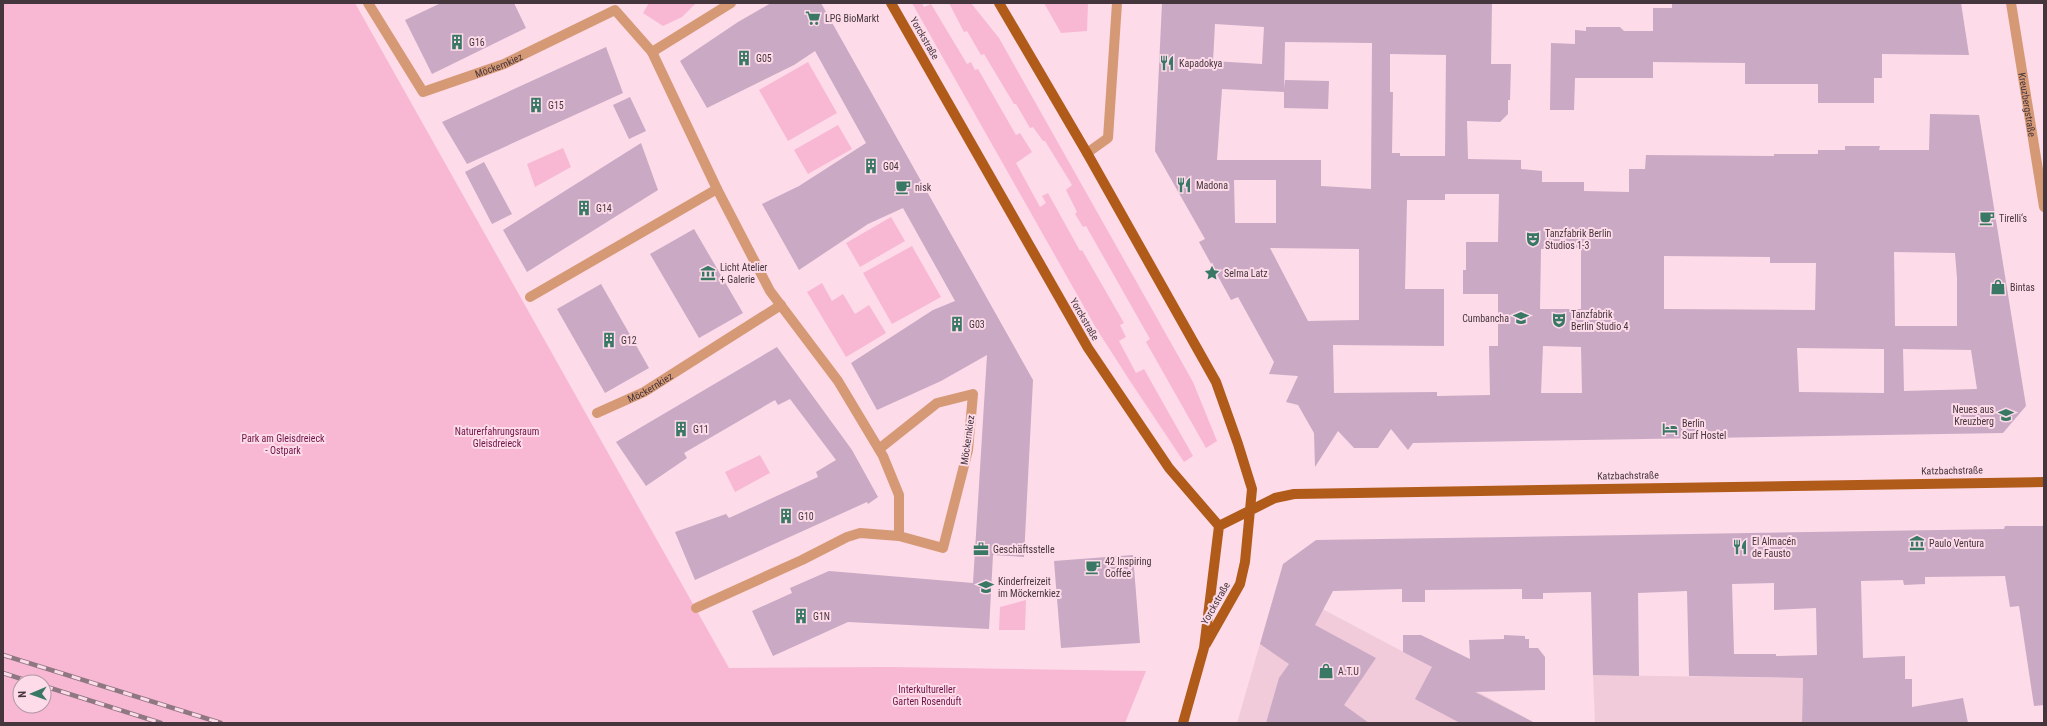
<svg xmlns="http://www.w3.org/2000/svg" width="2047" height="726" font-family="'Roboto Condensed',sans-serif">
<rect width="100%" height="100%" fill="#fddbe9"/>
<path fill="#f2cbda" d="M 1277,585 L 1432,667 L 1535,723 L 1237,723 Z
M 1593,675 L 1803,678 L 1802,723 L 1595,723 Z"/>
<path fill="#f8b8d3" fill-rule="evenodd" d="M 3,3 L 355,3 L 729,668 L 889,667 L 1146,671 L 1125,723 L 3,723 ZM 20,682 L 44,682 L 44,706 L 20,706 Z
M 649,3 L 696,3 L 682,17 L 663,26 L 643,13 Z
M 912,3 L 922,3 L 924,7 L 931,4 L 967,64 L 971,62 L 975,70 L 978,69 L 1016,135 L 1020,133 L 1032,152 L 1016,163 L 1040,207 L 1046,203 L 1042,196 L 1048,193 L 1080,251 L 1082,250 L 1124,323 L 1120,325 L 1126,337 L 1119,341 L 1136,373 L 1144,369 L 1193,456 L 1184,462 L 1130,381 L 1096,328 Z
M 949,3 L 971,3 L 999,38 L 1193,382 L 1217,441 L 1206,448 L 1146,342 L 1150,339 L 1086,226 L 1083,227 L 1075,214 L 1077,212 L 1066,190 L 1072,185 L 1045,141 L 1043,141 L 1033,127 L 1030,128 L 1016,104 L 1014,104 L 984,54 L 981,55 L 967,31 L 964,32 Z
M 1044,3 L 1088,3 L 1087,31 L 1061,33 Z
M 808,62 L 837,113 L 788,141 L 759,90 Z
M 838,125 L 852,149 L 808,174 L 794,150 Z
M 563,148 L 571,167 L 535,187 L 527,164 Z
M 891,217 L 905,241 L 860,267 L 846,243 Z
M 912,246 L 941,297 L 892,324 L 863,273 Z
M 822,283 L 832,301 L 843,294 L 855,314 L 869,305 L 886,333 L 846,357 L 807,292 Z
M 760,455 L 770,473 L 735,492 L 725,472 Z
M 1026,600 L 1025,630 L 999,630 L 1000,607 Z"/>
<path fill="#c9a9c4" fill-rule="evenodd" d="M 441,3 L 514,3 L 526,28 L 432,74 L 405,20 Z
M 771,3 L 821,3 L 1033,380 L 1024,557 L 993,555 L 989,629 L 848,622 L 773,656 L 752,611 L 792,593 L 790,588 L 829,571 L 973,583 L 987,355 L 941,381 L 877,410 L 851,363 L 933,310 L 955,301 L 903,208 L 868,224 L 799,270 L 762,204 L 799,186 L 866,143 L 815,51 L 794,65 L 707,108 L 680,61 L 738,22 Z
M 1162,3 L 1492,3 L 1491,64 L 1511,64 L 1510,100 L 1508,100 L 1508,114 L 1500,122 L 1467,121 L 1468,159 L 1521,160 L 1521,169 L 1542,171 L 1542,182 L 1584,182 L 1584,191 L 1629,192 L 1629,169 L 1645,169 L 1646,155 L 1774,156 L 1774,154 L 1818,154 L 1818,150 L 1845,150 L 1845,146 L 1880,146 L 1879,150 L 1929,150 L 1930,114 L 1979,115 L 2026,406 L 2003,433 L 1413,443 L 1408,450 L 1391,429 L 1378,448 L 1354,448 L 1338,431 L 1315,467 L 1314,433 L 1298,405 L 1286,402 L 1298,376 L 1269,374 L 1274,362 L 1238,297 L 1231,300 L 1199,242 L 1205,239 L 1155,151 ZM 1215,24 L 1264,27 L 1262,64 L 1213,61 ZM 1285,42 L 1372,43 L 1371,189 L 1321,186 L 1321,160 L 1217,160 L 1222,89 L 1284,92 L 1284,108 L 1328,109 L 1329,81 L 1285,80 L 1284,89 ZM 1390,54 L 1446,55 L 1445,156 L 1400,156 L 1400,153 L 1392,153 L 1393,92 L 1390,92 ZM 1234,180 L 1276,180 L 1276,223 L 1235,223 ZM 1445,194 L 1499,194 L 1498,242 L 1466,242 L 1466,270 L 1463,270 L 1463,294 L 1498,294 L 1498,346 L 1489,346 L 1490,395 L 1437,396 L 1437,392 L 1334,393 L 1333,345 L 1444,346 L 1444,289 L 1405,289 L 1407,200 L 1445,200 ZM 1270,248 L 1359,249 L 1359,320 L 1308,321 ZM 1581,248 L 1581,309 L 1540,309 L 1541,249 ZM 1894,252 L 1955,253 L 1957,278 L 1957,326 L 1895,326 ZM 1664,256 L 1770,257 L 1770,263 L 1816,263 L 1815,310 L 1664,309 ZM 1543,346 L 1581,347 L 1582,393 L 1541,393 ZM 1797,348 L 1884,349 L 1884,393 L 1799,392 ZM 1903,349 L 1971,350 L 1977,389 L 1904,391 Z
M 1672,3 L 1961,3 L 1969,55 L 1882,54 L 1882,78 L 1874,78 L 1874,103 L 1818,103 L 1818,84 L 1745,84 L 1745,63 L 1653,62 L 1653,78 L 1575,78 L 1574,110 L 1550,110 L 1551,43 L 1575,44 L 1575,30 L 1586,31 L 1586,27 L 1620,27 L 1624,31 L 1653,31 L 1653,8 L 1672,8 Z
M 606,47 L 623,93 L 467,164 L 442,122 Z
M 630,97 L 646,131 L 629,139 L 613,105 Z
M 641,143 L 658,190 L 527,272 L 503,230 Z
M 484,162 L 512,214 L 492,224 L 465,172 Z
M 694,229 L 743,313 L 699,338 L 650,254 Z
M 601,284 L 649,368 L 605,393 L 557,309 Z
M 777,347 L 852,450 L 878,497 L 868,504 L 867,502 L 695,580 L 675,532 L 726,514 L 729,518 L 818,477 L 816,472 L 836,460 L 790,399 L 778,405 L 775,400 L 684,453 L 687,458 L 646,486 L 616,442 Z
M 2005,526 L 2044,526 L 2044,705 L 2034,706 L 2019,606 L 2010,607 L 2005,576 L 1925,577 L 1925,584 L 1904,585 L 1903,580 L 1861,581 L 1863,658 L 1905,656 L 1905,679 L 1912,679 L 1912,707 L 1963,698 L 1968,723 L 1802,723 L 1803,678 L 1689,676 L 1687,591 L 1638,593 L 1639,676 L 1593,675 L 1591,592 L 1543,593 L 1543,599 L 1522,599 L 1522,589 L 1425,590 L 1425,602 L 1402,602 L 1402,589 L 1333,591 L 1315,625 L 1376,658 L 1344,705 L 1369,723 L 1266,723 L 1279,678 L 1289,664 L 1260,644 L 1283,564 L 1316,540 L 2004,529 ZM 1774,583 L 1774,610 L 1816,608 L 1817,655 L 1776,656 L 1776,654 L 1734,654 L 1732,584 Z
M 1133,555 L 1140,643 L 1061,648 L 1054,561 Z
M 1403,635 L 1421,635 L 1470,659 L 1469,640 L 1504,639 L 1504,635 L 1525,636 L 1525,639 L 1529,639 L 1529,648 L 1538,648 L 1545,657 L 1545,690 L 1475,692 L 1535,723 L 1460,723 L 1415,699 L 1432,667 L 1403,652 Z"/>
<g fill="none" stroke-linecap="round" stroke-linejoin="round">
<g stroke="#d69975" stroke-width="10">
<path id="s1" d="M 368,3 L 423,92 L 504,64 L 615,10 L 652,52 L 717,189 L 770,291 L 838,381 L 883,456 L 899,495 L 899,536 L 860,533 L 847,537 L 802,560 L 696,608"/>
<path id="s2" d="M 2011,3 L 2044,207"/>
<path d="M 652,52 L 731,3"/>
<path d="M 1087,153 L 1108,138 L 1117,3"/>
<path d="M 530,297 L 717,189"/>
<path id="s3" d="M 597,413 L 644,392 L 781,305"/>
<path d="M 879,449 L 937,403 L 973,394 L 968,450 L 943,548 L 899,536"/>
</g>
<path stroke="#b15b1a" stroke-width="10" d="M 891,3 L 1088,348 L 1169,468 L 1219,526 L 1204,648 L 1183,723
M 999,3 L 1087,153 L 1216,382 L 1238,444 L 1252,489 L 1245,562 L 1240,584 L 1206,644
M 1219,526 L 1275,498 L 1294,494 L 2044,482"/>
<g stroke="#8f7882" stroke-width="4.5">
<path id="rail" d="M 3,655 L 221,723
M 3,673 L 31,682
M 44,686 L 161,723"/>
</g>
<use href="#rail" stroke="#fddbe9" stroke-width="3" stroke-dasharray="9" stroke-linecap="butt"/>
</g>
<defs>
<g id="supermarket-bare" transform="scale(1.2)"><path d="M-6-5.5h2.5l.6 2H6L4.5 2H-2.5L-4.4-4H-6ZM-1.5 3.2a1.3 1.3 0 1 0 .1 0ZM3 3.2a1.3 1.3 0 1 0 .1 0Z" fill="#397865" stroke="#fddbe9" stroke-width="2.5" paint-order="stroke"/></g>
<g id="building-bare" transform="scale(1.2)"><path d="M-4-6H4V6H1V3H-1V6H-4ZM-2.5-4.3h1.7v1.8h-1.7ZM.8-4.3h1.7v1.8H.8ZM-2.5-1h1.7V.8h-1.7ZM.8-1h1.7V.8H.8Z" fill="#397865" stroke="#fddbe9" stroke-width="2.5" paint-order="stroke"/></g>
<g id="restaurant-bare" transform="scale(1.2)"><path d="M-5-6h1v4h1v-4h1v4h1v-4h1v5L-1.5 .5V6h-2V.5L-5-1ZM5-6V6H3V1.5H1.5Q1.5-4 5-6Z" fill="#397865" stroke="#fddbe9" stroke-width="2.5" paint-order="stroke"/></g>
<g id="cafe-bare" transform="scale(1.2)"><path d="M-5.5-4.5H6V0H3Q3 3.5 0 3.5H-2.5Q-5.5 3.5-5.5 0ZM3-3.2v2h1.7v-2ZM-6 4.5H4V6H-6Z" fill="#397865" stroke="#fddbe9" stroke-width="2.5" paint-order="stroke"/></g>
<g id="theatre-bare" transform="scale(1.2)"><path d="M-5-5.5Q0-4 5-5.5V0Q5 5 0 6Q-5 5-5 0ZM-3.3-2.5H-1v1.5H-3.3ZM1-2.5H3.3v1.5H1ZM-2.8 1Q0 5.5 2.8 1Z" fill="#397865" stroke="#fddbe9" stroke-width="2.5" paint-order="stroke"/></g>
<g id="museum-bare" transform="scale(1.2)"><path d="M0-6L6-3V-2H-6V-3ZM-5-1h2V3h-2ZM-1-1h2V3h-2ZM3-1h2V3H3ZM-6 4H6V6H-6Z" fill="#397865" stroke="#fddbe9" stroke-width="2.5" paint-order="stroke"/></g>
<g id="sight-bare" transform="scale(1.2)"><path d="M0-6L1.8-2.2L6-1.7L2.9 1.2L3.7 5.4L0 3.3L-3.7 5.4L-2.9 1.2L-6-1.7L-1.8-2.2Z" fill="#397865" stroke="#fddbe9" stroke-width="2.5" paint-order="stroke"/></g>
<g id="shop-bare" transform="scale(1.2)"><path d="M-5-2.5h2.3a2.7 3.5 0 0 1 5.4 0H5L5.5 6h-11ZM-1.5-2.5h3a1.5 2.3 0 0 0-3 0Z" fill="#397865" stroke="#fddbe9" stroke-width="2.5" paint-order="stroke"/></g>
<g id="school-bare" transform="scale(1.2)"><path d="M0-5L7-2L0 1L-7-2ZM-4 1L0 2.5L4 1V4Q0 6-4 4Z" fill="#397865" stroke="#fddbe9" stroke-width="2.5" paint-order="stroke"/></g>
<g id="hotel-bare" transform="scale(1.2)"><path d="M-6-4.5h1.5V1H6V5H4.5V3h-9V5H-6ZM-4 0a1.8 1.8 0 1 1 3.6 0ZM.5 0V-2.5h3Q6-2.5 6 0Z" fill="#397865" stroke="#fddbe9" stroke-width="2.5" paint-order="stroke"/></g>
<g id="office-bare" transform="scale(1.2)"><path d="M-6-3h4V-5.5h4V-3h4V5H-6ZM-1-4.5V-3h2v-1.5ZM-6 0V1H6V0Z" fill="#397865" stroke="#fddbe9" stroke-width="2.5" paint-order="stroke"/></g>
</defs>
<g fill-rule="evenodd">
<use href="#supermarket-bare" x="813" y="18"/>
<use href="#building-bare" x="457" y="42"/>
<use href="#building-bare" x="744" y="58"/>
<use href="#restaurant-bare" x="1167" y="63"/>
<use href="#building-bare" x="536" y="105"/>
<use href="#building-bare" x="871" y="166"/>
<use href="#restaurant-bare" x="1184" y="185"/>
<use href="#cafe-bare" x="903" y="187"/>
<use href="#building-bare" x="584" y="208"/>
<use href="#cafe-bare" x="1987" y="218"/>
<use href="#theatre-bare" x="1533" y="239"/>
<use href="#museum-bare" x="708" y="273"/>
<use href="#sight-bare" x="1212" y="273"/>
<use href="#shop-bare" x="1998" y="287"/>
<use href="#school-bare" x="1521" y="318"/>
<use href="#theatre-bare" x="1559" y="320"/>
<use href="#building-bare" x="957" y="324"/>
<use href="#building-bare" x="609" y="340"/>
<use href="#school-bare" x="2006" y="415"/>
<use href="#building-bare" x="681" y="429"/>
<use href="#hotel-bare" x="1670" y="429"/>
<use href="#building-bare" x="786" y="516"/>
<use href="#museum-bare" x="1917" y="543"/>
<use href="#restaurant-bare" x="1740" y="547"/>
<use href="#office-bare" x="981" y="549"/>
<use href="#cafe-bare" x="1093" y="567"/>
<use href="#school-bare" x="986" y="587"/>
<use href="#building-bare" x="801" y="616"/>
<use href="#shop-bare" x="1326" y="671"/>
</g>
<g text-anchor="middle" stroke-width="4" stroke-linejoin="round" paint-order="stroke">
<g font-size="10" fill="#45353c" stroke="#fddbe9" text-anchor="start">
<text x="825" y="22">LPG BioMarkt</text>
<text x="469" y="46">G16</text>
<text x="756" y="62">G05</text>
<text x="1179" y="67">Kapadokya</text>
<text x="548" y="109">G15</text>
<text x="883" y="170">G04</text>
<text x="1196" y="189">Madona</text>
<text x="915" y="191">nisk</text>
<text x="596" y="212">G14</text>
<text x="1999" y="222">Tirelli‘s</text>
<text x="1545" y="237">Tanzfabrik Berlin<tspan x="1545" dy="12">Studios 1-3</tspan></text>
<text x="720" y="271">Licht Atelier<tspan x="720" dy="12">+ Galerie</tspan></text>
<text x="1224" y="277">Selma Latz</text>
<text x="2010" y="291">Bintas</text>
<text x="1571" y="318">Tanzfabrik<tspan x="1571" dy="12">Berlin Studio 4</tspan></text>
<text x="1509" y="322" text-anchor="end">Cumbancha</text>
<text x="969" y="328">G03</text>
<text x="621" y="344">G12</text>
<text x="1994" y="413" text-anchor="end">Neues aus<tspan x="1994" dy="12">Kreuzberg</tspan></text>
<text x="1682" y="427">Berlin<tspan x="1682" dy="12">Surf Hostel</tspan></text>
<text x="693" y="433">G11</text>
<text x="798" y="520">G10</text>
<text x="1752" y="545">El Almacén<tspan x="1752" dy="12">de Fausto</tspan></text>
<text x="1929" y="547">Paulo Ventura</text>
<text x="993" y="553">Geschäftsstelle</text>
<text x="1105" y="565">42 Inspiring<tspan x="1105" dy="12">Coffee</tspan></text>
<text x="998" y="585">Kinderfreizeit<tspan x="998" dy="12">im Möckernkiez</tspan></text>
<text x="813" y="620">G1N</text>
<text x="1338" y="675">A.T.U</text>
</g>
<g font-size="10" fill="#45353c" stroke="#fddbe9">
<text transform="translate(925 38) rotate(60)" y="4">Yorckstraße</text>
<text dy="4" stroke="none"><textPath href="#s1" startOffset="185">Möckernkiez</textPath></text>
<text dy="4" stroke="none"><textPath href="#s2" startOffset="103">Kreuzbergstraße</textPath></text>
<text transform="translate(1085 319) rotate(60)" y="4">Yorckstraße</text>
<text dy="4" stroke="none"><textPath href="#s3" startOffset="59">Möckernkiez</textPath></text>
<text transform="translate(967 440) rotate(-82)" y="4">Möckernkiez</text>
<text transform="translate(1952 470) rotate(-1)" y="4">Katzbachstraße</text>
<text transform="translate(1628 475) rotate(-1)" y="4">Katzbachstraße</text>
<text transform="translate(1215 603) rotate(-60)" y="4">Yorckstraße</text>
</g>
<g font-size="10" fill="#6f1447" stroke="#fddbe9">
<text x="497" y="435">Naturerfahrungsraum<tspan x="497" dy="12">Gleisdreieck</tspan></text>
<text x="283" y="442">Park am Gleisdreieck<tspan x="283" dy="12">- Ostpark</tspan></text>
<text x="927" y="693">Interkultureller<tspan x="927" dy="12">Garten Rosenduft</tspan></text>
</g>
</g>
<rect width="2047" height="726" fill="none" stroke="#45353c" stroke-width="8"/>
<g transform="translate(32 694) rotate(268)"><circle r="19" fill="#fddbe9" stroke="#b399a4"/>
<path d="M0-3L7 15L0 10L-7 15Z" fill="#397865"/>
<text y="-6" font-size="11" font-weight="bold" text-anchor="middle" fill="#45353c">N</text>
</g>
</svg>
